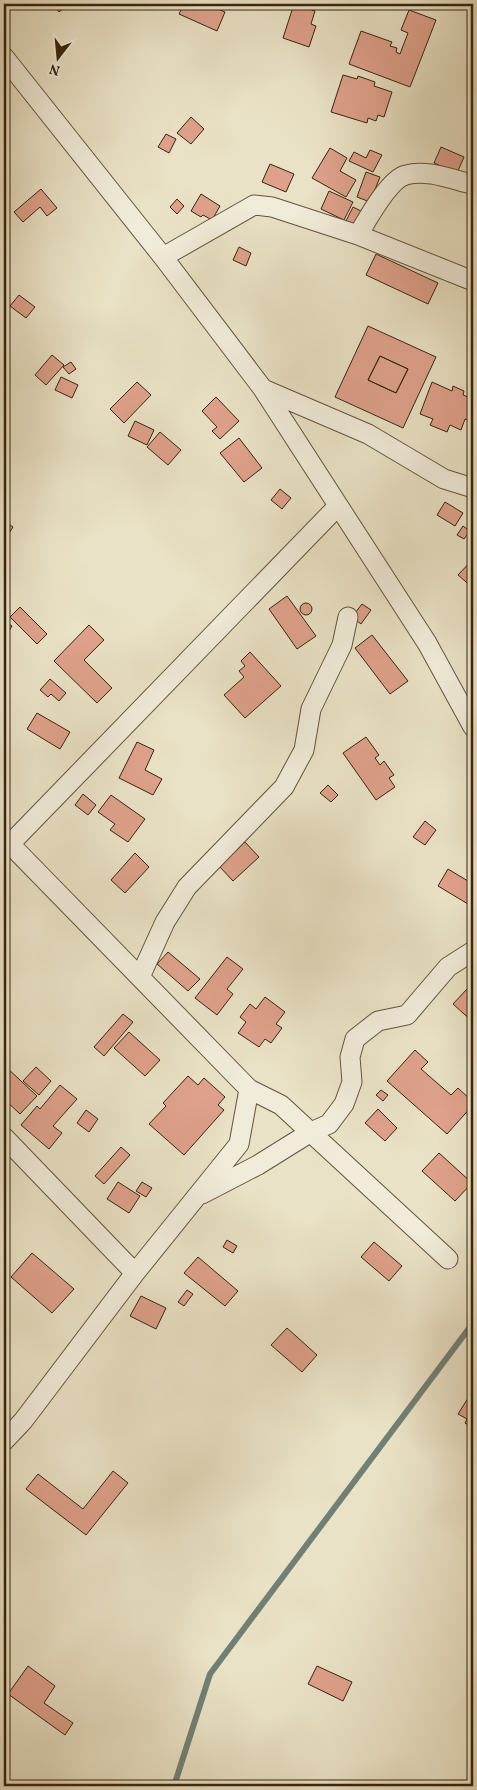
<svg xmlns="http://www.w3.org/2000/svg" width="477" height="1790" font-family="Vollkorn,serif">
<rect width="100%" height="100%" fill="#eae2c6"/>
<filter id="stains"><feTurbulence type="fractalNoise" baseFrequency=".004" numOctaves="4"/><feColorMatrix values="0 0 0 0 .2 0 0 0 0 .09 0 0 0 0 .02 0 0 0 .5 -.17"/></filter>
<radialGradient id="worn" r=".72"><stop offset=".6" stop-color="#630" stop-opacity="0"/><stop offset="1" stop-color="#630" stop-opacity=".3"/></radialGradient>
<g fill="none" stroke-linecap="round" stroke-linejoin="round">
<path stroke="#718075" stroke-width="6" d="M 174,1786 L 210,1674 L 473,1323"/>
</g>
<path fill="#dfa18c" stroke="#36250e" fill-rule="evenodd" d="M 53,4 L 69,4 L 59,12 Z
M 184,4 L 207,4 L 225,12 L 217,31 L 179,14 Z
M 294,4 L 315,11 L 311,24 L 316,26 L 309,47 L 283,38 Z
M 409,10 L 436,20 L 410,87 L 349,64 L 361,31 L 392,42 L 390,46 L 397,48 L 396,52 L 400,54 L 408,33 L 401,30 Z
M 343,75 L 357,79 L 358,76 L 375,82 L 374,86 L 392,92 L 384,117 L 378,115 L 376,121 L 368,118 L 367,123 L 331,112 Z
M 191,117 L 204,129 L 191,144 L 177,133 Z
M 166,134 L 176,139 L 169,153 L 158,147 Z
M 441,147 L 464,157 L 457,173 L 434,163 Z
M 330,148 L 347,158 L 340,171 L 356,180 L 346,197 L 312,178 Z
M 370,150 L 382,155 L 373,172 L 349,161 L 354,152 L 366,158 Z
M 270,164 L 294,174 L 286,192 L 262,182 Z
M 366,172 L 380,177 L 370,202 L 357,197 Z
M 41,189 L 57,208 L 47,216 L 40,207 L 23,222 L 14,212 Z
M 329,191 L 353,202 L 344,220 L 321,209 Z
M 201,194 L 220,206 L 212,220 L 203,215 L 201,217 L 191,211 Z
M 177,199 L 184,206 L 177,214 L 170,207 Z
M 353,207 L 363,212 L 356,226 L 346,221 Z
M 239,247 L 251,253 L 246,266 L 233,260 Z
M 376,254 L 438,283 L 428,304 L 366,275 Z
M 19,295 L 35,307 L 26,318 L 10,306 Z
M 368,326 L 436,357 L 403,428 L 335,397 ZM 380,356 L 408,369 L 396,393 L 368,380 Z
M 52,355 L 64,365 L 46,385 L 35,375 Z
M 380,356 L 408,369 L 396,393 L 368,380 Z
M 71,362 L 76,369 L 69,374 L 63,367 Z
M 61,377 L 78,385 L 72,398 L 55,390 Z
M 137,382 L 151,395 L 124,423 L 110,409 Z
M 432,382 L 452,391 L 453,386 L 464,391 L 463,395 L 473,399 L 468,411 L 471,412 L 467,420 L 465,419 L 461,430 L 450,425 L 447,432 L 430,425 L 433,419 L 420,414 Z
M 216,397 L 239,421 L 220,439 L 212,431 L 217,427 L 202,411 Z
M 135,421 L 154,430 L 147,445 L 128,436 Z
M 160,432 L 181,450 L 168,465 L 147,447 Z
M 239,438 L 262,468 L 244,482 L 220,453 Z
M 280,489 L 291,498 L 282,509 L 271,500 Z
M 445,502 L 463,513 L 455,526 L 437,515 Z
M 4,521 L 13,527 L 4,541 Z
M 463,526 L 470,531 L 464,539 L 457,535 Z
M 473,559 L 473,588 L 458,575 Z
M 287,596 L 316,636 L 297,649 L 269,609 Z
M300 609a6 6 0 1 1 12 0a6 6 0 1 1-12 0Z
M 362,604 L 371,610 L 361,624 L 352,617 Z
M 20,607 L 47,634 L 37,644 L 10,617 Z
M 4,622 L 12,626 L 5,638 L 4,638 Z
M 89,625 L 104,640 L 84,660 L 112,688 L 97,703 L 54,661 Z
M 372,635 L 408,681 L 390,694 L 355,648 Z
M 250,652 L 281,686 L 245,718 L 224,695 L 244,677 L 239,671 L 245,666 L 241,661 Z
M 50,679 L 66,693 L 59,701 L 51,694 L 48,697 L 40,690 Z
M 37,713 L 70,732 L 60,749 L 27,729 Z
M 366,737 L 379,755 L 375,758 L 380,765 L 384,761 L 394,775 L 389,778 L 395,787 L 376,800 L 343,753 Z
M 137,742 L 154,750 L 145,770 L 162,779 L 153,795 L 119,778 Z
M 328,785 L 338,795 L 331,802 L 320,793 Z
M 83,794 L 96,805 L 88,815 L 75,805 Z
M 111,795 L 145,819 L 128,842 L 110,830 L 115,824 L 98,812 Z
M 425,821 L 436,830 L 425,845 L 413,837 Z
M 245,842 L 259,857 L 233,881 L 219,866 Z
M 135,853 L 149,867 L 125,893 L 111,880 Z
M 448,869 L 473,884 L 473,907 L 438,886 Z
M 168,952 L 200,979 L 188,991 L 157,964 Z
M 227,957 L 243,969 L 227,989 L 233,994 L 217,1015 L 195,998 Z
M 467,989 L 473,995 L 473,1022 L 453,1004 Z
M 265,997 L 285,1012 L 276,1024 L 282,1028 L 271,1043 L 265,1039 L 259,1047 L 238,1033 L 246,1022 L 240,1017 L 250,1004 L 256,1009 Z
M 123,1014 L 133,1022 L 104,1056 L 94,1047 Z
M 129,1032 L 160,1060 L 145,1076 L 114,1048 Z
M 415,1050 L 428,1062 L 421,1069 L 451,1095 L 458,1088 L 473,1102 L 473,1105 L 447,1134 L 387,1081 Z
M 4,1065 L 37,1096 L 20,1114 L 4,1099 Z
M 36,1067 L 51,1081 L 39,1095 L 23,1081 Z
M 188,1076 L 198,1085 L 204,1078 L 225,1097 L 218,1105 L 224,1110 L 184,1155 L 149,1124 L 166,1106 L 163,1103 Z
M 60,1085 L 77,1099 L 53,1126 L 62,1133 L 49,1149 L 21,1125 L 37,1106 L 40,1109 Z
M 381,1090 L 388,1095 L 383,1101 L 376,1095 Z
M 378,1109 L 397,1128 L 385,1141 L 365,1123 Z
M 86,1110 L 98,1119 L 89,1132 L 77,1123 Z
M 121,1147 L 130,1155 L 104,1184 L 95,1176 Z
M 439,1153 L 472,1183 L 455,1201 L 422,1171 Z
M 118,1182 L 140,1196 L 129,1213 L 107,1199 Z
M 142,1182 L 152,1188 L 146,1197 L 136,1191 Z
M 227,1240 L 237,1246 L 233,1253 L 223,1247 Z
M 374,1242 L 402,1266 L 389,1281 L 361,1257 Z
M 32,1253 L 74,1289 L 52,1313 L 11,1277 Z
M 198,1257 L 238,1291 L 225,1306 L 184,1273 Z
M 187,1290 L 193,1294 L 184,1306 L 178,1302 Z
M 141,1296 L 166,1308 L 156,1329 L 130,1316 Z
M 287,1328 L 317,1355 L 302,1372 L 271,1345 Z
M 470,1395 L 473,1397 L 473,1428 L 465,1423 L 467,1419 L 458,1414 Z
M 113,1471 L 128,1483 L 86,1535 L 26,1489 L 38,1474 L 83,1509 Z
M 28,1666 L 55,1686 L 44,1703 L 73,1723 L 65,1735 L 8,1694 Z
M 317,1666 L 352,1682 L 343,1701 L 308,1684 Z"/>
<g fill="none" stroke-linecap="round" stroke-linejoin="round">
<g stroke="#63543c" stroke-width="21">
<path id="minor" d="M 4,57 L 163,257 L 263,389 L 427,643 L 473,727
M 358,235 C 367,220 389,179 406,175 C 426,169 451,179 471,184 L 473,183
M 163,257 L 254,205 L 272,207 L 358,235 L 473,281
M 263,389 L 368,434 L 444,479 L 473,488
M 4,838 L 249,1089 L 239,1144 L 135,1273 L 23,1421 L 4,1441
M 10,844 L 338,506
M 140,977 L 165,922 L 187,887 L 284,787 L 304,750 L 311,709 L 342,645 L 348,617
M 249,1089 L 281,1105 L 448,1259
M 4,1137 L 135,1273
M 202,1194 L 258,1165 L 311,1132 L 329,1124 L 344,1104 L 352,1082 L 350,1057 L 355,1039 L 378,1021 L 407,1015 L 448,967 L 473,951"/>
</g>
<use href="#minor" stroke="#f1ecda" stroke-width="19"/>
</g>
<rect width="477" height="1790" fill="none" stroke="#eae2c6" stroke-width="20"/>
<rect x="5" y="5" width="467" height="1780" fill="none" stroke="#36250e" stroke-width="2.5"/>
<rect x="10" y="10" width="457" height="1770" fill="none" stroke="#36250e"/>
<g transform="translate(58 58) rotate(196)" stroke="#f1ecda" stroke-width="4" paint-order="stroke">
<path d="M0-4L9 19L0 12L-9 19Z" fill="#36250e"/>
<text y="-8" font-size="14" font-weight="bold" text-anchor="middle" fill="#36250e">N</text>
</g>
<rect width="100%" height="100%" filter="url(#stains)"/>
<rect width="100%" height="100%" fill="url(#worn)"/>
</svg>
